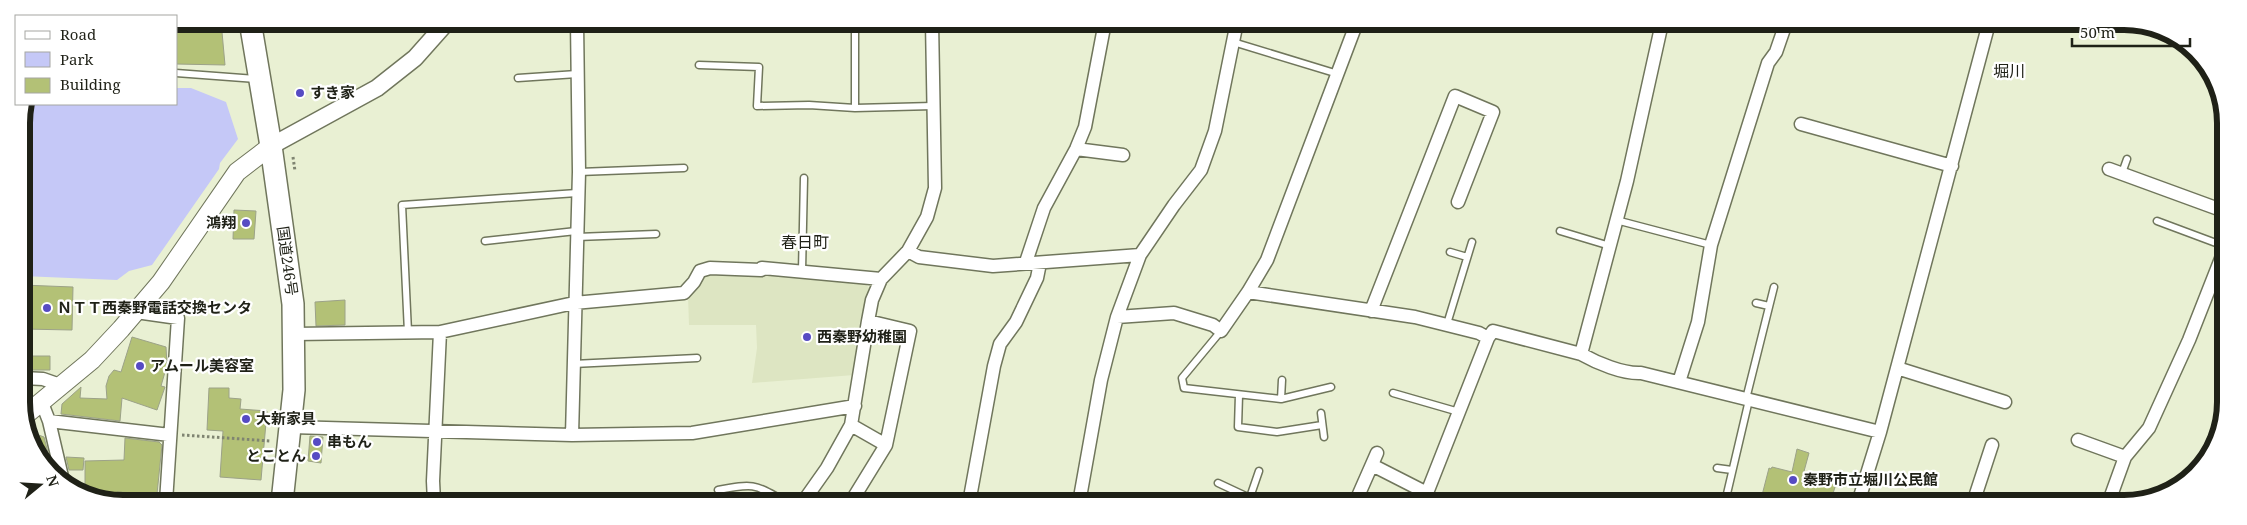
<svg xmlns="http://www.w3.org/2000/svg" width="2247" height="525" font-family="'Noto Serif','Noto Sans JP',serif">
<rect width="100%" height="100%" fill="#e9f0d3"/>
<path fill="#dde5c2" d="M 711,271 L 863,281 L 869,288 L 860,321 L 854,375 L 752,383 L 757,348 L 756,325 L 689,325 L 688,296 L 702,274 Z"/>
<path fill="#c5c8f7" d="M 176,88 L 191,88 L 226,102 L 238,139 L 220,163 L 219,169 L 152,265 L 129,271 L 117,280 L 22,276 L 21,117 L 25,104 L 176,104 Z"/>
<path fill="#b3c176" stroke="#9ca288" d="M 176,21 L 221,21 L 225,65 L 176,64 Z
M 234,210 L 256,211 L 254,239 L 233,239 Z
M 22,285 L 73,287 L 72,330 L 23,329 Z
M 345,300 L 345,325 L 316,326 L 315,302 Z
M 132,337 L 166,347 L 167,365 L 161,386 L 165,387 L 157,410 L 122,398 L 120,421 L 61,414 L 62,404 L 81,387 L 80,398 L 107,399 L 106,386 L 109,376 L 114,370 L 121,372 Z
M 23,356 L 50,356 L 50,370 L 23,370 Z
M 209,388 L 229,388 L 229,398 L 241,399 L 240,409 L 267,411 L 261,480 L 220,477 L 223,431 L 207,430 Z
M 28,431 L 44,437 L 52,469 L 49,470 Z
M 310,436 L 323,437 L 321,463 L 308,461 Z
M 125,438 L 159,442 L 162,445 L 157,494 L 117,492 L 117,498 L 94,497 L 85,492 L 85,461 L 124,460 Z
M 1797,449 L 1809,453 L 1803,475 L 1836,484 L 1830,503 L 1760,503 L 1769,468 L 1771,469 L 1772,467 L 1792,472 Z
M 66,457 L 84,458 L 83,470 L 69,470 Z"/>
<g fill="none" stroke-linecap="round" stroke-linejoin="round">
<g stroke="#70765c" stroke-width="9">
<path id="service" d="M 855,22 L 855,108
M 1233,42 L 1338,74
M 699,65 L 759,67 L 757,106 L 809,105 L 855,108 L 933,106
M 176,73 L 257,79
M 518,78 L 577,74
M 579,172 L 684,168
M 2122,173 L 2127,159
M 1616,220 L 1711,245
M 2157,221 L 2224,246
M 1560,231 L 1610,246
M 577,237 L 656,234
M 485,241 L 576,231
M 1450,252 L 1467,257
M 802,271 L 804,178
M 1756,303 L 1769,306
M 1447,324 L 1472,242
M 1221,331 L 1182,378 L 1184,388 L 1281,399 L 1331,387
M 408,332 L 402,205 L 577,193
M 573,364 L 697,358
M 1393,393 L 1459,412
M 1239,395 L 1238,427 L 1277,432 L 1322,425
M 1281,399 L 1282,380
M 1746,399 L 1774,287
M 1321,413 L 1324,437
M 1717,468 L 1732,470
M 1218,483 L 1250,498
M 718,490 C 755,483 754,484 786,502
M 1726,498 L 1749,400
M 1248,503 L 1259,471
M 1278,503 L 1297,500"/>
</g>
<g stroke="#70765c" stroke-width="15">
<path id="minor" d="M 1801,124 L 1952,166
M 1076,149 L 1123,155
M 2109,169 L 2224,211
M 908,251 L 919,257 L 993,266 L 1140,255
M 1026,262 L 1044,208 L 1076,149 L 1085,127 L 1105,22
M 1248,292 L 1415,317 L 1479,333 L 1488,338
M 1371,311 L 1455,96 L 1493,112 L 1458,202
M 136,312 L 178,318 L 166,502
M 1117,317 L 1174,313 L 1213,325 L 1221,331 L 1248,292 L 1267,260 L 1357,22
M 294,334 L 440,332 L 574,303 L 684,293 L 694,282 L 700,271 L 710,268 L 761,270 L 762,268 L 881,279
M 1581,354 L 1627,181 L 1662,23
M 1897,368 L 2005,402
M 23,378 L 43,379 L 63,386
M 1679,382 L 1698,322 L 1711,245 L 1768,63 L 1776,52 L 1786,23
M 42,403 L 49,421 L 63,481
M 49,421 L 170,435
M 851,425 L 886,445
M 291,427 L 572,435 L 692,433 L 855,406
M 572,435 L 579,172 L 577,22
M 2078,440 L 2125,457
M 1372,465 L 1427,493
M 434,502 L 433,481 L 440,332
M 803,502 L 827,468 L 851,425 L 868,321 L 872,300 L 881,279 L 908,251 L 927,217 L 935,188 L 932,22
M 851,502 L 886,445 L 910,331 L 868,321
M 969,503 L 994,366 L 1000,344 L 1016,322 L 1037,278 L 1040,263
M 1079,503 L 1101,380 L 1117,317 L 1140,255 L 1174,205 L 1201,170 L 1215,131 L 1237,22
M 1355,503 L 1377,453
M 1423,503 L 1488,338 L 1493,331 L 1581,354 C 1597,363 1623,374 1641,373 L 1880,432
M 1858,503 L 1880,432 L 1989,23
M 1973,503 L 1992,445
M 2048,503 L 2048,502
M 2108,504 L 2125,457 L 2149,428 L 2189,340 L 2224,251"/>
</g>
<g stroke="#70765c" stroke-width="19">
<path id="tertiary" d="M 271,146 L 377,88 L 415,58 L 447,22"/>
</g>
<g stroke="#70765c" stroke-width="20">
<path id="secondary" d="M 23,417 L 92,360 L 121,329 L 161,282 L 237,172 L 271,146"/>
</g>
<g stroke="#70765c" stroke-width="24">
<path id="trunk" d="M 250,21 L 271,146 L 293,304 L 294,390 L 282,502"/>
</g>
<path stroke="#7f8471" stroke-width="3" stroke-dasharray="2.5 2.5" stroke-linecap="butt" d="M 293,157 L 295,171
M 182,435 L 271,441"/>
<use href="#service" stroke="#fff" stroke-width="6"/>
<use href="#minor" stroke="#fff" stroke-width="12"/>
<use href="#tertiary" stroke="#fff" stroke-width="16"/>
<use href="#secondary" stroke="#fff" stroke-width="18"/>
<use href="#trunk" stroke="#fff" stroke-width="21"/>
</g>
<g fill="#564bc3" stroke="#fff" stroke-width="2">
<circle cx="300" cy="93" r="5"/>
<circle cx="246" cy="223" r="5"/>
<circle cx="47" cy="308" r="5"/>
<circle cx="807" cy="337" r="5"/>
<circle cx="140" cy="366" r="5"/>
<circle cx="246" cy="419" r="5"/>
<circle cx="317" cy="442" r="5"/>
<circle cx="316" cy="456" r="5"/>
<circle cx="1793" cy="480" r="5"/>
</g>
<g text-anchor="middle" stroke-width="4.5" stroke-linejoin="round" paint-order="stroke">
<g font-size="15" font-weight="bold" fill="#1f2117" stroke="#fff" text-anchor="start">
<text x="310" y="98">すき家</text>
<text x="236" y="228" text-anchor="end">鴻翔</text>
<text x="57" y="313">ＮＴＴ西秦野電話交換センタ</text>
<text x="817" y="342">西秦野幼稚園</text>
<text x="150" y="371">アムール美容室</text>
<text x="256" y="424">大新家具</text>
<text x="327" y="447">串もん</text>
<text x="306" y="461" text-anchor="end">とことん</text>
<text x="1803" y="485">秦野市立堀川公民館</text>
</g>
<g font-size="15" fill="#1f2117" stroke="#fff">
<text transform="translate(287 261) rotate(82)" y="5">国道246号</text>
</g>
<g font-size="16" fill="#1f2117" stroke="#fff">
<text x="2009" y="77">堀川</text>
<text x="805" y="248">春日町</text>
</g>
</g>
<path d="M0 0H2247V525H0ZM123 30H2124A93 93 0 0 1 2217 123V402A93 93 0 0 1 2124 495H123A93 93 0 0 1 30 402V123A93 93 0 0 1 123 30Z" fill="#fff" fill-rule="evenodd"/>
<path fill="none" stroke="#1f2117" stroke-width="6" d="M123 30H2124A93 93 0 0 1 2217 123V402A93 93 0 0 1 2124 495H123A93 93 0 0 1 30 402V123A93 93 0 0 1 123 30Z"/>
<rect x="15" y="15" width="162" height="90" fill="#ffffff" stroke="#a5a6a2"/>
<rect x="25" y="31" width="25" height="8" fill="#ffffff" stroke="#a5a6a2"/>
<text x="60" y="40" font-size="15" fill="#1f2117">Road</text>
<rect x="25" y="52" width="25" height="15" fill="#c5c8f7" stroke="#a5a6a2"/>
<text x="60" y="65" font-size="15" fill="#1f2117">Park</text>
<rect x="25" y="78" width="25" height="15" fill="#b3c176" stroke="#a5a6a2"/>
<text x="60" y="90" font-size="15" fill="#1f2117">Building</text>
<g transform="translate(40 485) rotate(72)" stroke="#ffffff" stroke-width="4" paint-order="stroke">
<path d="M0-4L9 19L0 12L-9 19Z" fill="#1f2117"/>
<text y="-8" font-size="14" font-weight="bold" text-anchor="middle" fill="#1f2117">N</text>
</g>
<path d="M2072 38v8h118v-8" fill="none" stroke="#1f2117" stroke-width="2.5"/>
<text x="2080" y="38" font-size="15" fill="#1f2117" stroke="#ffffff" stroke-width="4" paint-order="stroke">50 m</text>
</svg>
